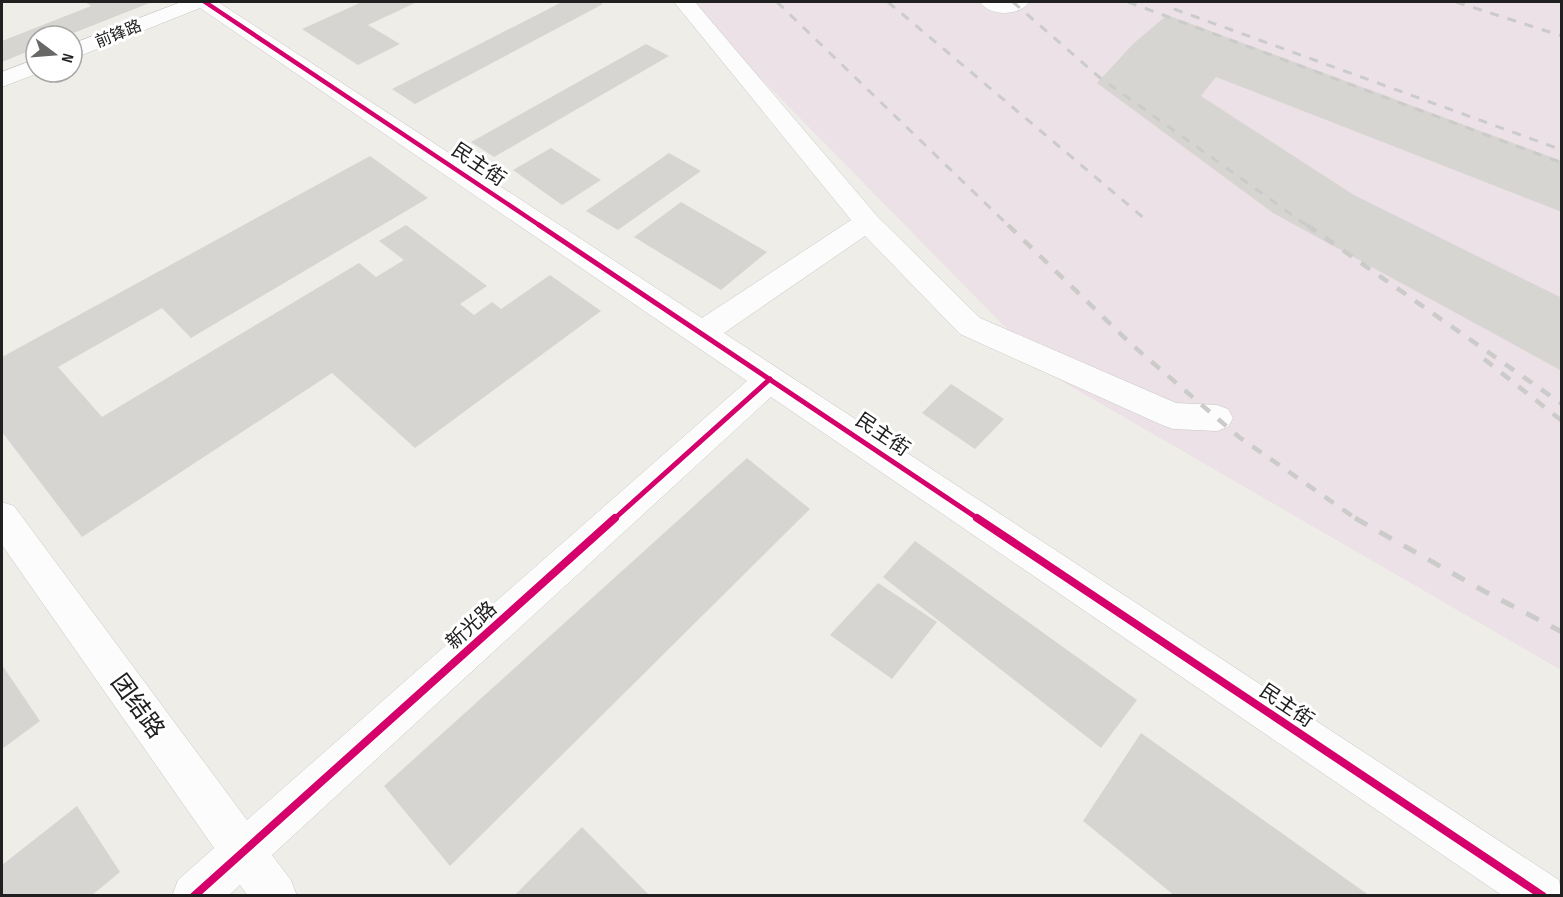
<svg xmlns="http://www.w3.org/2000/svg" width="1563" height="897" font-family="'Sofia Sans Condensed','Noto Sans SC',sans-serif">
<rect width="100%" height="100%" fill="#eeede8"/>
<path fill="#ece1e6" d="M 686,2 L 1561,2 L 1561,670 L 1053,376 Z"/>
<path fill="#d7d5d1" d="M 85,2 L 152,2 L 66,36 L 36,36 L 36,48 L 2,62 L 2,41 L 91,6 Z
M 362,2 L 417,2 L 368,25 L 400,44 L 358,65 L 302,29 Z
M 562,2 L 598,2 L 603,4 L 415,104 L 392,89 Z
M 1167,15 L 1562,161 L 1562,212 L 1216,77 L 1201,96 L 1354,195 L 1562,298 L 1562,371 L 1273,213 L 1097,83 L 1133,44 Z
M 646,44 L 669,56 L 494,157 L 471,142 Z
M 551,148 L 601,180 L 562,205 L 513,170 Z
M 669,153 L 701,171 L 618,230 L 586,211 Z
M 370,156 L 428,198 L 191,338 L 162,308 L 58,367 L 102,417 L 359,263 L 376,277 L 404,260 L 379,241 L 406,225 L 487,286 L 460,304 L 474,315 L 492,302 L 501,309 L 550,275 L 601,311 L 415,448 L 332,373 L 82,537 L 2,432 L 2,357 Z
M 681,202 L 767,252 L 721,290 L 634,237 Z
M 951,384 L 1004,419 L 975,449 L 922,413 Z
M 747,458 L 810,509 L 450,866 L 384,786 Z
M 915,541 L 1137,700 L 1101,748 L 883,577 Z
M 878,583 L 937,622 L 892,679 L 830,635 Z
M 2,665 L 40,721 L 2,749 Z
M 1141,733 L 1370,896 L 1175,896 L 1083,821 Z
M 77,806 L 120,872 L 91,896 L 2,896 L 2,865 Z
M 582,827 L 650,896 L 514,896 Z"/>
<g fill="none" stroke-linecap="round" stroke-linejoin="round">
<g stroke="#c7c6c4" stroke-width="1">
<path id="minor" d="M 181,2 L 218,2 L 702,318 L 851,220 L 674,2 L 695,2 L 877,216 L 980,318 L 1176,403 L 1217,405 L 1228,409 L 1233,418 L 1228,427 L 1217,431 L 1173,429 L 1162,425 L 960,334 L 865,236 L 724,333 L 1559,880 L 1562,896 L 1503,896 L 771,397 L 272,855 L 291,880 L 297,896 L 248,896 L 240,885 L 228,896 L 172,896 L 178,880 L 214,848 L 2,545 L 2,502 L 14,506 L 247,820 L 747,381 L 200,8 L 72,59 L 72,44 Z
M 980,2 L 1029,2 C 1020,16 990,17 980,2 Z
M 36,59 L 36,72 L 41,72 L 2,87 L 2,72 Z"/>
</g>
<use href="#minor" fill="#fcfcfc" fill-rule="evenodd"/>
<path stroke="#cbcbca" stroke-width="3" stroke-dasharray="9 9" stroke-linecap="butt" d="M 777,2 L 1010,227
M 888,2 L 1145,219
M 1013,2 L 1099,77 L 1309,227
M 1128,2 L 1562,163
M 1456,2 L 1562,36
M 1174,9 L 1562,150"/>
<path stroke="#cbcbca" stroke-width="4.5" stroke-dasharray="11 11" stroke-linecap="butt" d="M 1008,225 L 1131,344 L 1239,437 L 1358,520
M 1307,225 L 1562,404
M 1484,359 L 1562,421"/>
<path stroke="#cbcbca" stroke-width="5" stroke-dasharray="14 14" stroke-linecap="butt" d="M 1355,518 L 1482,590 L 1562,632"/>
<g stroke="#fff" stroke-width="8">
<path id="cycleway-far2" d="M 205,2 L 542,227"/>
</g>
<g stroke="#fff" stroke-width="9">
<path id="cycleway-far1" d="M 539,225 L 980,520
M 613,520 L 770,379"/>
</g>
<g stroke="#fff" stroke-width="11">
<path id="cycleway" d="M 977,518 L 1543,896
M 194,896 L 615,518"/>
</g>
<use href="#cycleway-far2" stroke="#d6006c" stroke-width="4.5"/>
<use href="#cycleway-far1" stroke="#d6006c" stroke-width="5"/>
<use href="#cycleway" stroke="#d6006c" stroke-width="8"/>
</g>
<g text-anchor="middle" stroke-width="6" stroke-linejoin="round" paint-order="stroke">
<g font-size="16" fill="#202020" stroke="#fff">
<text transform="translate(118 33) rotate(-22)" y="6">前锋路</text>
</g>
<g font-size="20" fill="#202020" stroke="#fff">
<text transform="translate(479 164) rotate(34)" y="7">民主街</text>
<text transform="translate(883 434) rotate(34)" y="7">民主街</text>
<text transform="translate(471 625) rotate(-42)" y="7">新光路</text>
<text transform="translate(1287 705) rotate(34)" y="7">民主街</text>
</g>
<g font-size="24" fill="#202020" stroke="#fff">
<text transform="translate(138 706) rotate(54)" y="8">团结路</text>
</g>
</g>
<rect width="1563" height="897" fill="none" stroke="#202020" stroke-width="6"/>
<g transform="translate(54 54) rotate(106)"><circle r="28" fill="#ffffff" stroke="#a6a6a6" stroke-width="1.5"/>
<path d="M0-4.5L10 22L0 15L-10 22Z" fill="#686866"/>
<text y="-9" font-size="16" font-weight="bold" text-anchor="middle" fill="#202020">N</text>
</g>
</svg>
